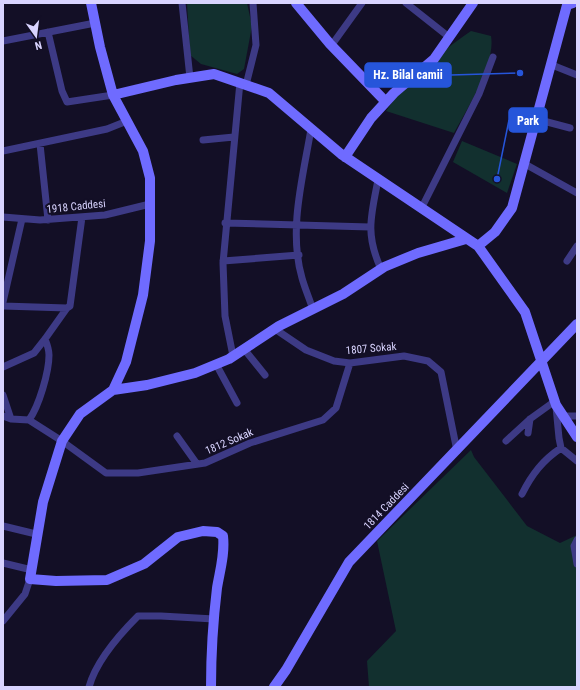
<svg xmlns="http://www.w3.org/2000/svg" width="580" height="690" font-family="'Roboto Condensed',sans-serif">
<rect width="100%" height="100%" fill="#130f26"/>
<path fill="#12302f" d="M 187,3 L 247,3 L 252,26 L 244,69 L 237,74 L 201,64 L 190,55 Z
M 471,31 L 491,36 C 496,63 467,109 454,133 L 386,111 C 408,80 440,52 471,31 Z
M 462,141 L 517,164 L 507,193 L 453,162 Z
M 471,450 L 474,457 L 527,526 L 560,543 L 577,535 L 577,687 L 369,687 L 367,661 L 396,631 L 377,541 Z"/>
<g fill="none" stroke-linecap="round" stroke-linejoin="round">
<path stroke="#3d3a85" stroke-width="7" d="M 182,3 L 190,78
M 406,3 L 449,37
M 48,32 L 62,91 L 67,102 L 113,95
M 3,41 L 95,23
M 331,46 L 362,3
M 552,65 L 577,75
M 246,85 L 256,45 L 253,3
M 536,119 L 570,128
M 311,129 C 303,177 288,230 302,278 C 305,289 310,300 313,310
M 203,140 L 234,137
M 40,144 L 48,220
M 3,151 L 107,129 L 127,121
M 525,164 L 577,193
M 378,180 C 371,216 365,234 381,269
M 421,209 L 479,94 L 493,57
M 3,217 L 40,220 L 105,215 L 150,204
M 225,223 L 370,227
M 223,261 L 299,255
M 567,261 L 577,246
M 3,302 L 22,219
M 3,306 L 67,308 L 70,306 L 82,217
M 275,329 L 306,350 L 334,361 L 350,363 L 404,356 L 428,361 L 441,372 L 457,451
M 244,349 L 265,375
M 233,356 L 225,316 L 223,263 L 240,82
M 216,364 L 237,403
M 3,367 L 34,353 L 45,339 L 67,308
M 3,395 L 11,419
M 556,407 L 559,438 L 561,448 L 577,461
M 3,416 L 11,419 L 29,420 L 62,441 L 106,473 L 138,473 L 205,463 L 250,443 L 323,420 L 336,408 L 350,363
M 563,416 L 577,416
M 29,420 C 39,406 49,372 49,355 C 49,350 47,344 45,339
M 528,433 L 530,419
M 177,436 L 197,464
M 506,441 L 530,419 L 555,401
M 522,494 C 532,474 543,460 561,448
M 3,526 L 36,534
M 577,540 L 574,546 L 577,564
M 3,563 L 32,570
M 3,621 L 25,594 L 30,579
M 89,687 C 96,661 119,635 138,616 L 161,616 L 214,619"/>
<path stroke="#6f6bff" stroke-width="10" d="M 91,3 L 100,47 L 113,95 L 143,151 L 150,178 L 150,241 L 143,295 L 126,362 L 113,390 L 80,414 L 62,441 L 43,502 L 30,579 L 56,581 L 107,580 L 144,564 L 178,537 L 203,531 L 217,532 L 223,536 C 225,554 220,570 217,588 C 213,621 211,654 211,687
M 296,3 L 330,44 L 386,102
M 113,95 L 176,80 L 214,74 L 269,93 L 341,154 L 478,246 L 525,312 L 556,405 L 577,437
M 345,157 L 371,118 L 394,93 L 434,59 L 473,3
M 478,246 L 495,232 L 512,208 L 567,5 L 573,3
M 113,390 L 147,385 L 195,373 L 229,359 L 279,326 L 343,294 L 384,267 L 418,253 L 466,239
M 274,687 L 286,670 L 349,562 L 577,324"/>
</g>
<g text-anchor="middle" stroke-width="4" stroke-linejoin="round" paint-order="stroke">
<g font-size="11" fill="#d9d4ff" stroke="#130f26">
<text transform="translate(76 206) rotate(-6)" y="4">1918 Caddesi</text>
<text transform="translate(371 348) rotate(-5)" y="4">1807 Sokak</text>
<text transform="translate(229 441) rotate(-23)" y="4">1812 Sokak</text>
<text transform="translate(386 506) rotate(-46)" y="4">1814 Caddesi</text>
</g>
</g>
<path fill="none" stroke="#2655da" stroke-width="1.5" d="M520 73L451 75M497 179L509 120"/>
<g fill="#2655da" stroke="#130f26" stroke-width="1.5">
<circle cx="520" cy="73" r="4"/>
<circle cx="497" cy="179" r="4"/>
</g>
<g fill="#2655da" stroke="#2655da" stroke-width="1.5">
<rect x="365" y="63" width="86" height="24" rx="4"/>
<rect x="509" y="108" width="38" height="24" rx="4"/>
</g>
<g font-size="12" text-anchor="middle" font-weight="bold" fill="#fff">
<text x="408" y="79">Hz. Bilal camii</text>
<text x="528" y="125">Park</text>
</g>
<rect width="580" height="690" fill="none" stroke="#d9d4ff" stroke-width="8"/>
<g transform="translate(36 36) rotate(166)" stroke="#130f26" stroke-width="3" paint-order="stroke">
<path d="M0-3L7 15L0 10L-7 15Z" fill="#d9d4ff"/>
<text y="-6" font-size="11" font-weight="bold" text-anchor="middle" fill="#d9d4ff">N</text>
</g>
</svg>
